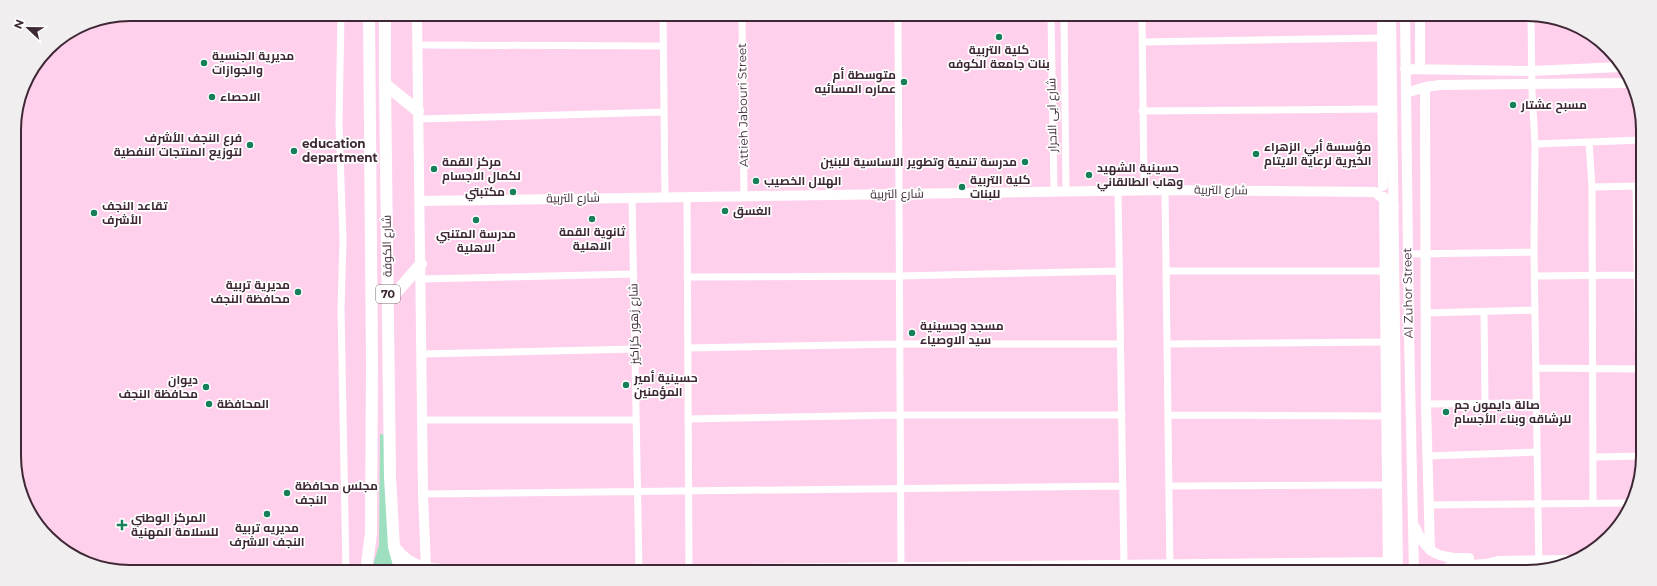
<svg xmlns="http://www.w3.org/2000/svg" width="1657" height="586" font-family="Montserrat,Cairo,sans-serif">
<rect width="100%" height="100%" fill="#ffd0eb"/>
<path fill="#9ddfbf" d="M 380,434 L 387,435 L 400,572 L 371,572 L 379,545 Z"/>
<g fill="none" stroke-linecap="round" stroke-linejoin="round">
<path stroke="#fff" stroke-width="7" d="M 341,14 L 339,123 L 343,241 L 341,309 L 346,572
M 663,14 L 665,197
M 742,14 L 744,196
M 898,14 L 901,568
M 1051,14 L 1054,192
M 1064,14 L 1066,192
M 1142,14 L 1144,190
M 1531,15 L 1532,92 L 1535,144 L 1534,252 L 1539,570
M 1142,42 L 1382,38
M 418,45 L 663,46
M 1142,111 L 1383,109
M 419,119 L 664,112
M 1589,142 L 1592,187 L 1593,503
M 1535,144 L 1642,140
M 1636,186 L 1640,456
M 1592,187 L 1642,186
M 1118,190 L 1124,565
M 1165,190 L 1170,572
M 632,197 L 639,570
M 687,197 L 689,570
M 1408,254 L 1534,252
M 1167,271 L 1384,271
M 1534,276 L 1638,275
M 687,277 L 899,276 L 1119,271
M 420,279 L 633,274
M 1484,312 L 1485,403
M 1425,313 L 1535,310
M 1167,344 L 1385,342
M 688,348 L 900,344 L 1120,344
M 421,354 L 635,349
M 1536,368 L 1643,369
M 1426,404 L 1536,403
M 1168,415 L 1386,416
M 688,419 L 900,415 L 1122,415
M 422,420 L 636,420
M 1427,456 L 1537,452
M 1594,457 L 1643,456
M 1169,486 L 1387,485
M 423,494 L 1123,486
M 1428,505 L 1630,503"/>
<path stroke="#fff" stroke-width="10" d="M 417,14 L 423,494 L 426,568
M 1382,14 L 1383,186
M 1391,14 L 1398,572
M 1405,14 L 1409,332 L 1414,572
M 1420,14 L 1420,69
M 1405,69 L 1531,71 L 1621,67
M 1425,87 L 1426,404 L 1430,550
M 1406,93 L 1425,87 L 1440,85 L 1628,83
M 1384,197 L 1388,572
M 419,201 L 1165,190 L 1375,192 L 1394,207
M 1415,527 C 1427,555 1440,559 1469,558
M 466,572 L 487,569 L 639,570 L 1387,562
M 1438,572 L 1451,566 L 1486,564 L 1498,561 L 1566,560"/>
<path stroke="#fff" stroke-width="12" d="M 385,14 L 385,84 L 390,477 L 394,547 L 401,572
M 385,84 L 418,111
M 388,302 L 421,264
M 395,548 C 414,574 442,569 471,571
M 366,572 L 371,533 L 372,362 L 369,14"/>
</g>
<g fill="#177f59" stroke="#fff" stroke-width="1.5">
<circle cx="999" cy="37" r="4"/>
<circle cx="204" cy="63" r="4"/>
<circle cx="904" cy="82" r="4"/>
<circle cx="212" cy="97" r="4"/>
<circle cx="1513" cy="105" r="4"/>
<circle cx="250" cy="145" r="4"/>
<circle cx="294" cy="151" r="4"/>
<circle cx="1256" cy="154" r="4"/>
<circle cx="1025" cy="162" r="4"/>
<circle cx="434" cy="169" r="4"/>
<circle cx="1089" cy="175" r="4"/>
<circle cx="756" cy="181" r="4"/>
<circle cx="962" cy="187" r="4"/>
<circle cx="513" cy="192" r="4"/>
<circle cx="725" cy="211" r="4"/>
<circle cx="94" cy="213" r="4"/>
<circle cx="592" cy="219" r="4"/>
<circle cx="476" cy="220" r="4"/>
<circle cx="298" cy="292" r="4"/>
<circle cx="912" cy="333" r="4"/>
<circle cx="626" cy="385" r="4"/>
<circle cx="206" cy="387" r="4"/>
<circle cx="209" cy="404" r="4"/>
<circle cx="1446" cy="412" r="4"/>
<circle cx="287" cy="493" r="4"/>
<circle cx="267" cy="514" r="4"/>
<path d="M120 519h4v4h4v4h-4v4h-4v-4h-4v-4h4z"/>
</g>
<g text-anchor="middle" stroke-width="3.5" stroke-linejoin="round" paint-order="stroke">
<rect fill="#fff" stroke="#786872" stroke-width="1" x="376" y="285" width="24" height="18" rx="3"/>
<g font-size="11" font-weight="bold" fill="#3e2835">
<text x="388" y="298">70</text>
</g>
<g font-size="12" font-weight="bold" fill="#3e2835" stroke="#fff" text-anchor="start">
<text x="999" y="54" text-anchor="middle">كلية التربية<tspan x="999" dy="14">بنات جامعة الكوفه</tspan></text>
<text x="212" y="60">مديرية الجنسية<tspan x="212" dy="14">والجوازات</tspan></text>
<text x="896" y="79" text-anchor="end">متوسطة أم<tspan x="896" dy="14">عماره المسائيه</tspan></text>
<text x="220" y="101">الاحصاء</text>
<text x="1521" y="109">مسبح عشتار</text>
<text x="242" y="142" text-anchor="end">فرع النجف الأشرف<tspan x="242" dy="14">لتوزيع المنتجات النفطية</tspan></text>
<text x="302" y="148">education<tspan x="302" dy="14">department</tspan></text>
<text x="1264" y="151">مؤسسة أبي الزهراء<tspan x="1264" dy="14">الخيرية لرعاية الايتام</tspan></text>
<text x="442" y="166">مركز القمة<tspan x="442" dy="14">لكمال الاجسام</tspan></text>
<text x="1017" y="166" text-anchor="end">مدرسة تنمية وتطوير الاساسية للبنين</text>
<text x="1097" y="172">حسينية الشهيد<tspan x="1097" dy="14">وهاب الطالقاني</tspan></text>
<text x="970" y="184">كلية التربية<tspan x="970" dy="14">للبنات</tspan></text>
<text x="764" y="185">الهلال الخصيب</text>
<text x="505" y="196" text-anchor="end">مكتبتي</text>
<text x="102" y="210">تقاعد النجف<tspan x="102" dy="14">الأشرف</tspan></text>
<text x="733" y="215">الغسق</text>
<text x="592" y="236" text-anchor="middle">ثانوية القمة<tspan x="592" dy="14">الاهلية</tspan></text>
<text x="476" y="238" text-anchor="middle">مدرسة المتنبي<tspan x="476" dy="14">الاهلية</tspan></text>
<text x="290" y="289" text-anchor="end">مديرية تربية<tspan x="290" dy="14">محافظة النجف</tspan></text>
<text x="920" y="330">مسجد وحسينية<tspan x="920" dy="14">سيد الاوصياء</tspan></text>
<text x="634" y="382">حسينية أمير<tspan x="634" dy="14">المؤمنين</tspan></text>
<text x="198" y="384" text-anchor="end">ديوان<tspan x="198" dy="14">محافظة النجف</tspan></text>
<text x="217" y="408">المحافظة</text>
<text x="1454" y="409">صالة دايمون جم<tspan x="1454" dy="14">للرشاقه وبناء الأجسام</tspan></text>
<text x="295" y="490">مجلس محافظة<tspan x="295" dy="14">النجف</tspan></text>
<text x="131" y="522">المركز الوطني<tspan x="131" dy="14">للسلامة المهنية</tspan></text>
<text x="267" y="532" text-anchor="middle">مديريه تربية<tspan x="267" dy="14">النجف الاشرف</tspan></text>
</g>
<g font-size="12" fill="#3e2835" stroke="#fff">
<text transform="translate(743 105) rotate(-91)" y="4">Attieh Jabouri Street</text>
<text transform="translate(1052 115) rotate(-91)" y="4">شارع ابی الاحرار</text>
<text transform="translate(1221 190) rotate(1)" y="4">شارع التربية</text>
<text transform="translate(897 194) rotate(-1)" y="4">شارع التربية</text>
<text transform="translate(573 198) rotate(-1)" y="4">شارع التربية</text>
<text transform="translate(387 246) rotate(-91)" y="4">شارع الكوفة</text>
<text transform="translate(1408 293) rotate(-91)" y="4">Al Zuhor Street</text>
<text transform="translate(634 324) rotate(-91)" y="4">شارع زهور كزاكيز</text>
</g>
</g>
<path d="M0 0H1657V586H0ZM130 21H1527A109 109 0 0 1 1636 130V456A109 109 0 0 1 1527 565H130A109 109 0 0 1 21 456V130A109 109 0 0 1 130 21Z" fill="#f0eeef" fill-rule="evenodd"/>
<path fill="none" stroke="#3e2835" stroke-width="2" d="M130 21H1527A109 109 0 0 1 1636 130V456A109 109 0 0 1 1527 565H130A109 109 0 0 1 21 456V130A109 109 0 0 1 130 21Z"/>
<g transform="translate(28 28) rotate(292)" stroke="#ffffff" stroke-width="3" paint-order="stroke">
<path d="M0-3L7 15L0 10L-7 15Z" fill="#3e2835"/>
<text y="-6" font-size="11" font-weight="bold" text-anchor="middle" fill="#3e2835">N</text>
</g>
</svg>
